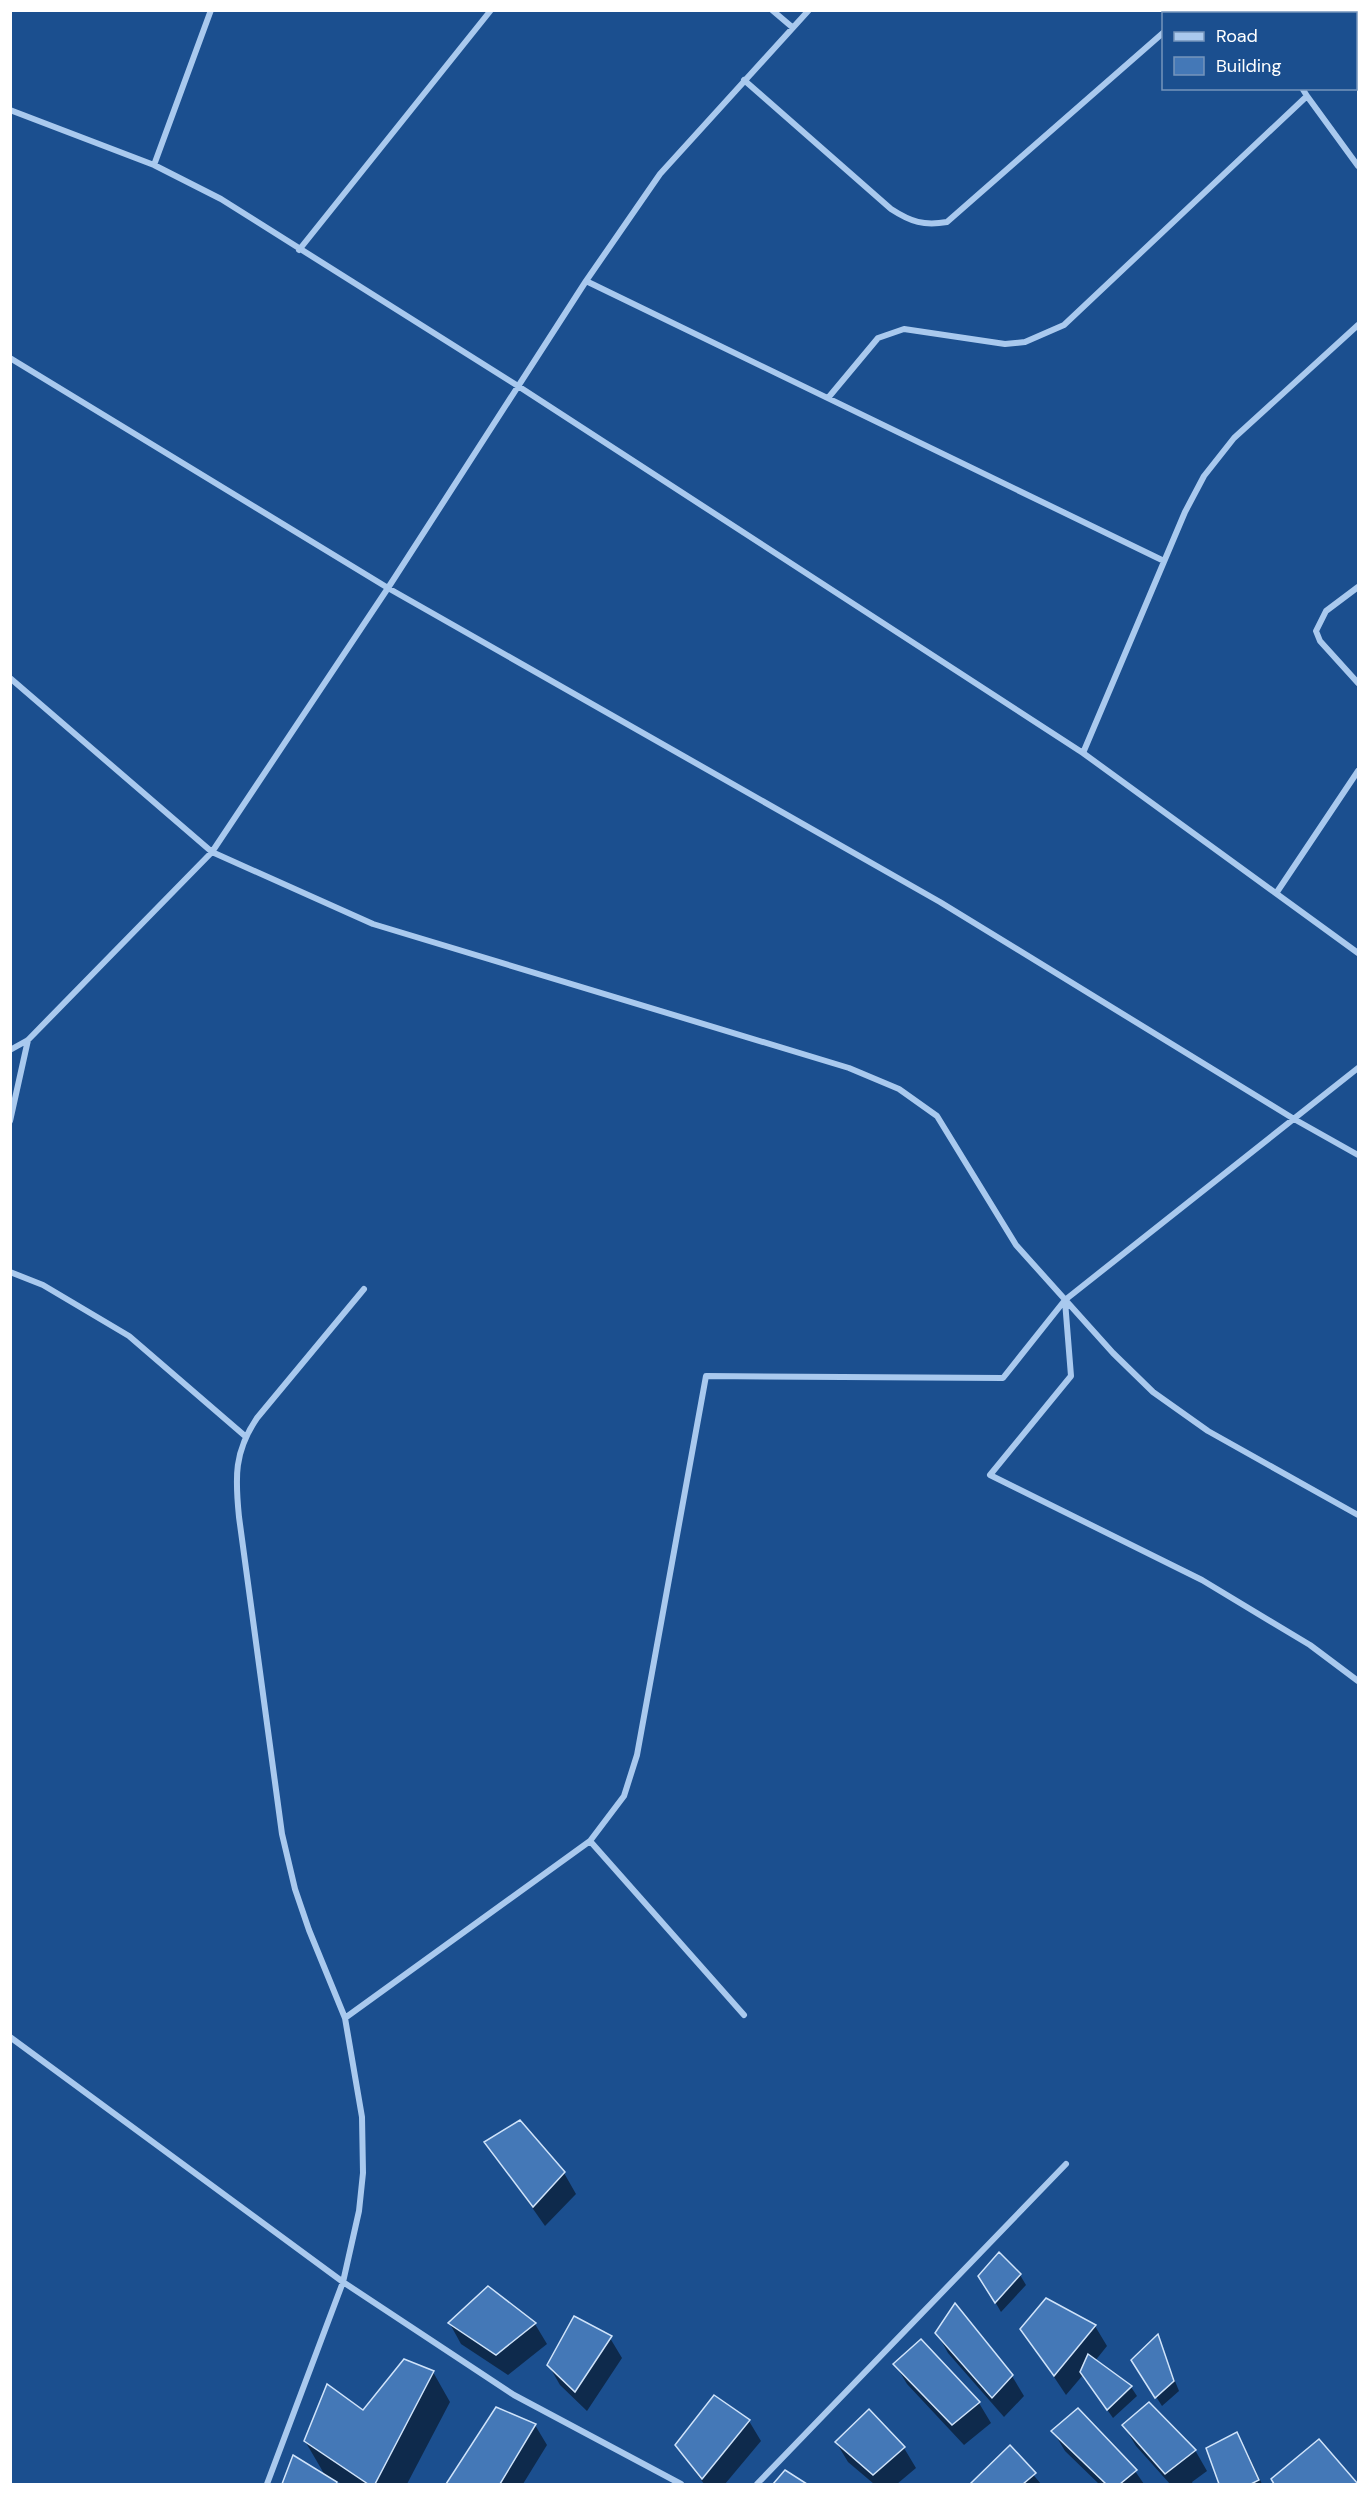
<svg xmlns="http://www.w3.org/2000/svg" width="1369" height="2495" font-family="'DM Sans',sans-serif">
<rect width="100%" height="100%" fill="#1b4f8f"/>
<path fill="#0007" d="M 520,2122 L 564,2173 L 576,2194 L 545,2226 L 486,2142 Z
M 999,2254 L 1020,2275 L 1026,2285 L 1001,2312 L 980,2276 Z
M 1047,2300 L 1095,2326 L 1107,2346 L 1095,2361 L 1131,2387 L 1137,2396 L 1113,2418 L 1083,2375 L 1066,2395 L 1022,2329 Z
M 450,2324 L 535,2324 L 547,2344 L 508,2375 L 461,2344 Z
M 937,2333 L 1012,2376 L 1024,2396 L 1004,2417 L 948,2353 Z
M 1157,2336 L 1179,2391 L 1162,2406 L 1139,2370 Z
M 610,2338 L 622,2358 L 587,2411 L 560,2385 L 548,2364 Z
M 921,2341 L 979,2403 L 991,2423 L 964,2445 L 907,2384 L 895,2364 Z
M 433,2372 L 450,2402 L 407,2484 L 342,2484 L 333,2479 L 337,2484 L 284,2484 L 294,2457 L 326,2477 L 305,2441 Z
M 497,2409 L 535,2425 L 547,2445 L 523,2484 L 448,2484 Z
M 749,2421 L 761,2441 L 725,2484 L 704,2484 L 676,2445 Z
M 1124,2426 L 1195,2450 L 1207,2471 L 1192,2482 L 1193,2484 L 1170,2484 L 1136,2446 Z
M 1053,2431 L 1135,2471 L 1144,2484 L 1099,2484 L 1065,2451 Z
M 1236,2434 L 1248,2454 L 1262,2484 L 1221,2484 L 1208,2448 Z
M 1319,2441 L 1357,2484 L 1275,2484 L 1273,2480 Z
M 836,2442 L 904,2448 L 916,2468 L 897,2484 L 874,2484 L 848,2462 Z
M 1010,2447 L 1041,2484 L 973,2484 Z"/>
<path fill="#4478b7" stroke="#cfe3fa" stroke-width="1.5" d="M 520,2120 L 565,2172 L 533,2207 L 484,2142 Z
M 999,2252 L 1021,2274 L 995,2303 L 978,2276 Z
M 488,2286 L 536,2323 L 496,2355 L 448,2323 Z
M 1046,2298 L 1096,2325 L 1054,2376 L 1020,2329 Z
M 955,2303 L 1013,2375 L 992,2398 L 935,2333 Z
M 574,2316 L 612,2336 L 575,2392 L 547,2365 Z
M 1158,2334 L 1174,2381 L 1155,2398 L 1131,2360 Z
M 921,2339 L 980,2402 L 952,2425 L 893,2364 Z
M 1088,2354 L 1132,2386 L 1107,2410 L 1080,2372 Z
M 404,2359 L 434,2371 L 375,2484 L 368,2484 L 304,2441 L 327,2384 L 363,2410 Z
M 714,2395 L 750,2420 L 702,2479 L 675,2445 Z
M 1149,2402 L 1196,2450 L 1165,2474 L 1122,2425 Z
M 496,2407 L 536,2424 L 500,2484 L 446,2484 Z
M 1078,2408 L 1137,2470 L 1120,2484 L 1106,2484 L 1051,2431 Z
M 869,2409 L 905,2447 L 873,2475 L 835,2442 Z
M 1237,2432 L 1259,2480 L 1251,2484 L 1219,2484 L 1206,2448 Z
M 1319,2439 L 1358,2484 L 1274,2484 L 1271,2479 Z
M 1010,2445 L 1036,2473 L 1023,2484 L 970,2484 Z
M 293,2455 L 337,2482 L 336,2484 L 282,2484 Z
M 785,2470 L 807,2484 L 773,2484 Z"/>
<g fill="none" stroke-linecap="round" stroke-linejoin="round">
<path stroke="#a9c9ee" stroke-width="6" d="M 772,10 L 792,27
M 1243,10 L 1245,14
M 1185,14 L 1188,10
M 744,80 L 891,209 C 911,222 924,226 947,222 L 1164,32
M 1307,96 L 1358,166
M 10,110 L 154,165 L 221,199 L 518,386 L 1083,753 L 1358,953
M 154,165 L 211,10
M 299,250 L 491,10
M 586,281 L 1164,561
M 10,358 L 388,588 L 940,902 L 1294,1119 L 1358,1155
M 828,398 L 878,338 L 904,329 L 1005,344 L 1025,342 L 1064,325 L 1307,96 L 1302,88
M 1358,587 L 1326,611 L 1316,631 L 1320,641 L 1358,683
M 10,678 L 212,852 L 373,924 L 849,1068 L 899,1089 L 937,1116 L 1016,1245 L 1113,1353 L 1153,1392 L 1208,1431 L 1358,1515
M 1083,753 L 1185,512 L 1204,476 L 1234,438 L 1358,325
M 1277,892 L 1358,771
M 10,1050 L 28,1040 L 212,852 L 388,588 L 586,281 L 660,174 L 809,10
M 10,1121 L 28,1040
M 10,1272 L 43,1285 L 129,1336 L 245,1436
M 1065,1301 L 1071,1376 L 990,1475 L 1202,1580 L 1310,1645 L 1358,1681
M 590,1841 L 744,2015
M 345,2018 L 590,1841 L 624,1796 L 637,1755 L 706,1376 L 1003,1378 L 1065,1300 L 1358,1068
M 10,2037 L 343,2282 L 514,2395 L 681,2484
M 267,2484 L 343,2282 L 359,2211 L 363,2173 L 362,2117 L 345,2018 L 309,1930 L 295,1889 L 282,1834 L 239,1517 C 235,1477 234,1452 257,1418 L 364,1289
M 757,2484 L 1066,2164"/>
</g>
<rect width="1369" height="2495" fill="none" stroke="#ffffff" stroke-width="24"/>
<rect x="1162" y="12" width="195" height="78" fill="#1b4f8f" stroke="#7695bc" stroke-width="1.5"/>
<rect x="1174" y="32" width="30" height="9" fill="#a9c9ee" stroke="#7695bc" stroke-width="1.5"/>
<text x="1216" y="42" font-size="18" fill="#ffffff">Road</text>
<rect x="1174" y="57" width="30" height="18" fill="#4478b7" stroke="#7695bc" stroke-width="1.5"/>
<text x="1216" y="72" font-size="18" fill="#ffffff">Building</text>
</svg>
